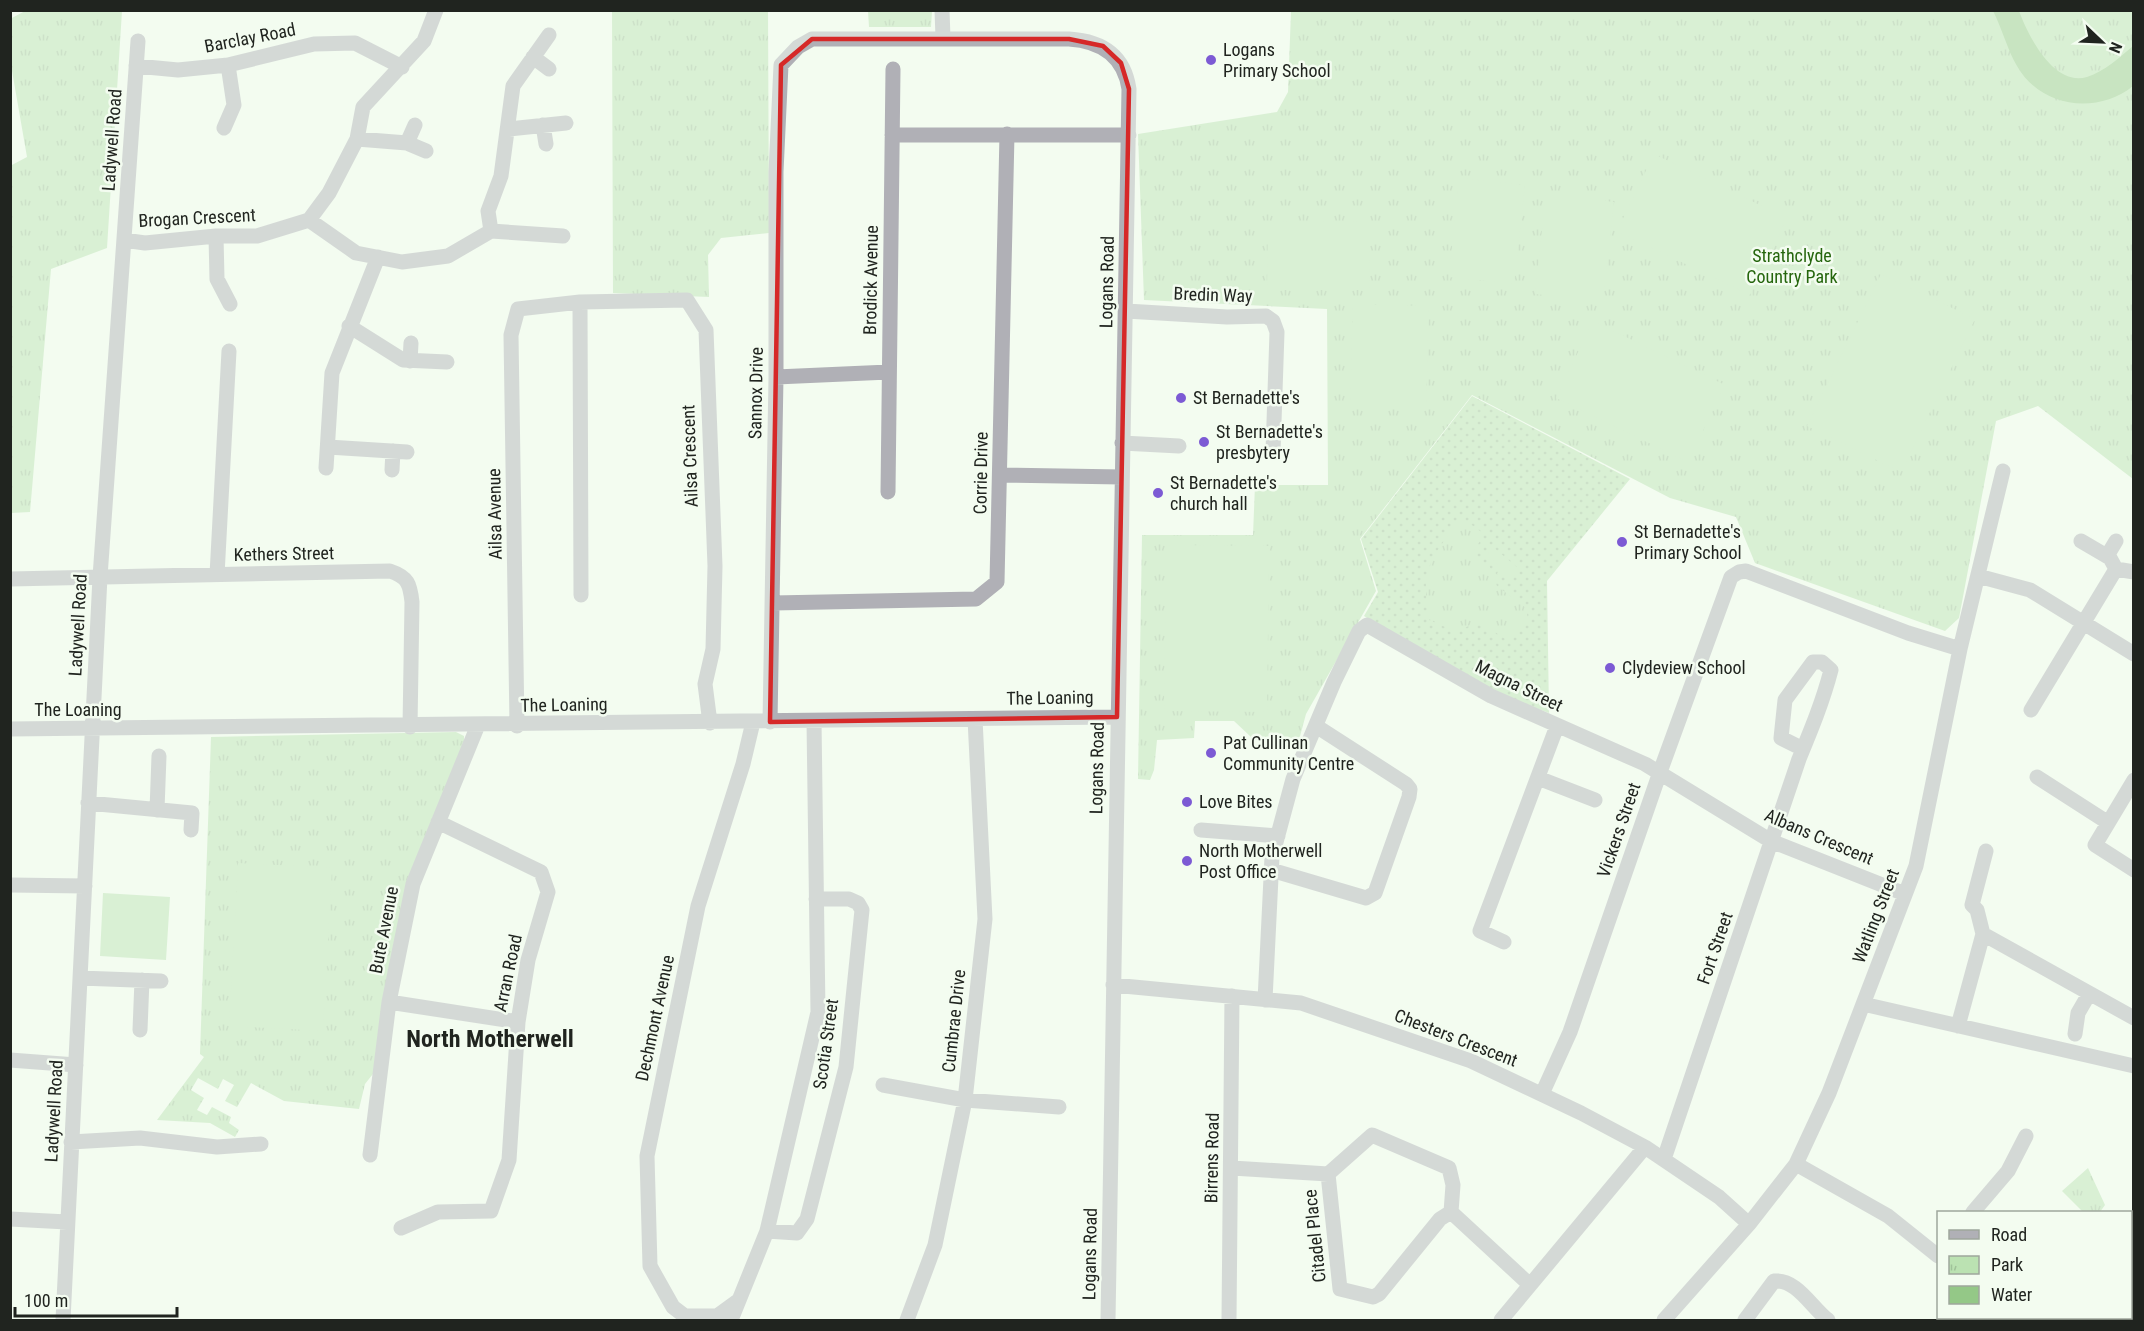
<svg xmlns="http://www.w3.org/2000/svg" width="2144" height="1331" font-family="'Roboto Condensed',sans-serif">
<defs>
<pattern id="grass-dots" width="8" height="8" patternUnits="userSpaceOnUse" patternTransform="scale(1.5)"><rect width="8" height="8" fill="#bbe2b2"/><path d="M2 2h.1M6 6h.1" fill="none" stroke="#a0c299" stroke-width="1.8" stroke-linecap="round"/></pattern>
<pattern id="park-tufts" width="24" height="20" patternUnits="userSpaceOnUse" patternTransform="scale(1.5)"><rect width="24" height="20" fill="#bbe2b2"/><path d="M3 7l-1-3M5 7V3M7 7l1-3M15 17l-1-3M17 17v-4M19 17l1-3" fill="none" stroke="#a0c299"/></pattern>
</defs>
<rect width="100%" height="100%" fill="#f3fcf0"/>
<path fill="url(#grass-dots)" d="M 1472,396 L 1630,479 L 1547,581 L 1549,713 L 1492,692 L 1433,660 L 1364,616 L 1378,592 L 1361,539 Z"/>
<path fill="url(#park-tufts)" d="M 27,10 L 122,11 L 107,248 L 51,269 L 30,512 L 11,513 L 10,166 L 27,157 L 11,65 L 10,19 Z
M 612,11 L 768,11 L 769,233 L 721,238 L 708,255 L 709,297 L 613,293 Z
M 868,11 L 932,11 L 931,27 L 869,27 Z
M 1291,11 L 2133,11 L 2133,479 L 2038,406 L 1996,421 L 1959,618 L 1945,631 L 1755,563 L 1736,517 L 1670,498 L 1472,395 L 1360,539 L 1376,591 L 1306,714 L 1299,740 L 1251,737 L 1234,721 L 1195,721 L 1194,738 L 1157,740 L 1154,770 L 1150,780 L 1138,779 L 1142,535 L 1253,535 L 1255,485 L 1328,485 L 1327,309 L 1144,300 L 1138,134 L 1277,112 L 1288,92 Z
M 1461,517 L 1484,534 L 1473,553 L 1476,562 L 1489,565 L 1497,586 L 1526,608 L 1528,620 L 1507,640 L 1478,621 L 1457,632 L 1429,620 C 1420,564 1431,561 1461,517 Z
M 456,732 L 464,736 L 464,743 L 425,839 L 380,1065 L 365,1084 L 359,1109 L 284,1101 L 251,1083 L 237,1107 L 225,1101 L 234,1085 L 223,1079 L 218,1089 L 198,1078 L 191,1090 L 204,1098 L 197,1110 L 207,1115 L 212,1107 L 231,1117 L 229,1123 L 239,1130 L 235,1137 L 210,1123 L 157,1120 L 204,1057 L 200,1054 L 211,737 Z
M 2088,1168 L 2105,1205 L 2100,1212 L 2083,1212 L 2062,1191 Z"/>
<path fill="#bbe2b2" d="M 1654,154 L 1787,218 L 1750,295 L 1617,231 Z
M 1459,178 L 1525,185 L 1514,284 L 1449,277 Z
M 1546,194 L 1614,202 L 1603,302 L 1535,294 Z
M 1268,221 L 1370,222 L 1369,290 L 1267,290 Z
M 1881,274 L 1975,319 L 1901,472 L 1807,426 Z
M 1353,304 L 1429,306 L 1426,406 L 1350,404 Z
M 1593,321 L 1725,385 L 1688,462 L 1556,398 Z
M 1166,545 L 1269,546 L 1267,712 L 1164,711 Z
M 1493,547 L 1518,568 L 1511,580 L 1497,574 L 1500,567 L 1487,555 Z
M 238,863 L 332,868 L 323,1031 L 229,1026 Z
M 103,893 L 170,897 L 166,960 L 100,956 Z"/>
<path fill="#94c887" d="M 1993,11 L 2019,11 C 2028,35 2053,87 2087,77 C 2105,71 2119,58 2133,46 L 2133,86 C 2097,115 2041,108 2017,66 C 2007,49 2002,28 1993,11 Z"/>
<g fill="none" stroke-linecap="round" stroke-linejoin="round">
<path stroke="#b0b0b6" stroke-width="15" d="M 942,10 L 943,38
M 533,57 L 549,69
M 136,66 L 178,70 L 228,65 L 314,44 L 355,43 L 402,67
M 543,125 L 546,144
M 224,128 L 234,105 L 228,65
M 509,129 L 566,123
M 892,135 L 1129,135
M 357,139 L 407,143 L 426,151
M 407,143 L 415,125
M 309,220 L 356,253 L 402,262 L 448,256 L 491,231 L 563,236
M 491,231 L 488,211 L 501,176 L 513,86 L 549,35
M 216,236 L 217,279 L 230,304
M 124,240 L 145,243 L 216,236 L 257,236 L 309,220 L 329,193 L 357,139 L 363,107 L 424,41 L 436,10
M 580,302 L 581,595
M 1126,311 L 1227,317 L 1266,316 L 1273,321 L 1277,332 L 1273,452
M 349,326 L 403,360 L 447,362
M 410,361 L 411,343
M 776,377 L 889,372
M 1122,443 L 1179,446
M 328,447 L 407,452
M 326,468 L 332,373 L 378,257
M 392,470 L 393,451
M 1000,475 L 1122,477
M 888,492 L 893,69
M 2081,541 L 2110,558 L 2116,569
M 2107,556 L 2116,541
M 217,575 L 229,351
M 1978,576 L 2030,590 L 2134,654
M 10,579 L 390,571 C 408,577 410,584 412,602 L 410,727
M 773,603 L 976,599 L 997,582 L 1007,134
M 2031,710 L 2116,569 L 2134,572
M 770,722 L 776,377 L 776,172 L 781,65 L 798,47 L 812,39 L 1069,39 C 1101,41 1124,55 1129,89 L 1108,1320
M 517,726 L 511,335 L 518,309 L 580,302 L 687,300 L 706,330 L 715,566 L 713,649 L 705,684 L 710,723
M 10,729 L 1117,717
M 2037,777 L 2107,822
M 1538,778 L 1595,800
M 2134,780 L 2095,845 L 2134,870
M 88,803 L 192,813 L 191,830
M 157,810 L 159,756
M 1201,830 L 1278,836
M 1986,851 L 1972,905 L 1977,910 L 1983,934 L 2134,1018
M 1271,870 L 1366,898 L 1375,893 L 1409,797 L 1410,789 L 1406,784 L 1316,726
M 10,885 L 85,886
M 1504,942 L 1480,931 L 1557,726
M 80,978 L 161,981
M 1113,985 L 1301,1003 L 1471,1061 L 1581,1113 L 1645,1147 L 1719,1197 L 1749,1224
M 1265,1000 L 1272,857 L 1293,779 L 1334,682 L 1359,631 L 1367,625 L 1491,696 L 1645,764 L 1771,841 L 1905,894
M 389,1002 L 518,1022
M 1863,1004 L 2134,1066
M 1958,1026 L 1983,934
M 140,1030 L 142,980
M 2075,1034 L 2078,1013 L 2089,994
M 10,1060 L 76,1065
M 883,1085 L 965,1100 L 1059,1107
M 1542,1094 L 1570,1032 L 1660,772 L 1731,577 L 1739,572 L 1746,571 L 1908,633 L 1960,649
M 71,1142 L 140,1138 L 217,1147 L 261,1144
M 370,1155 L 389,1002 L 413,884 L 478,725
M 1664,1159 L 1799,759 C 1811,730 1823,701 1831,670 L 1822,662 L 1813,662 L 1785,700 L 1781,738 L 1803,749
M 1796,1164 L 1888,1216 L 1938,1256
M 1232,1168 L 1328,1174 L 1372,1135 L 1449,1168 L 1453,1185 L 1451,1212 L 1530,1285
M 1328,1174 L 1340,1289 L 1373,1297 L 1379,1294 L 1440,1219 L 1451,1212
M 1973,1212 L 2008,1171 L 2026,1136
M 10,1219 L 67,1222
M 401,1228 L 438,1212 L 491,1211 L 509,1160 L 518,1022 L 528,960 L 548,892 L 541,872 L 438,822
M 767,1231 L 797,1233 L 807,1219 L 846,1067 L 862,910 L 858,903 L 849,899 L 816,899
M 685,1316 L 717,1316 L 739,1300
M 1970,1318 L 1971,1320
M 2020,1318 L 2021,1320
M 63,1320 L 100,577 L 138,41
M 690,1320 L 673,1307 L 650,1266 L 647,1156 L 698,906 L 743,764 L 753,722
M 731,1320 L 767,1231 L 818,1012 L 814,721
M 907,1320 L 935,1245 L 965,1100 L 985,919 L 975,719
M 1229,1320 L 1232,996
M 1501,1320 L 1645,1147
M 1664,1320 L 1749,1224 L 1796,1164 L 1829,1093 L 1916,866 L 1960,649 L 2003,471
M 1745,1320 L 1774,1281 C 1797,1279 1811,1307 1828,1320"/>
</g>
<path d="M0 0H2144V1331H0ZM 812,39 L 1069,39 L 1103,46 L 1121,63 L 1129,89 L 1117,717 L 770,722 L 781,65 Z" fill="#f3fcf0" fill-opacity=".55" fill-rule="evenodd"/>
<path fill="none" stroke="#d62828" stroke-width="4.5" stroke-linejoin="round" d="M 812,39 L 1069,39 L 1103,46 L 1121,63 L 1129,89 L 1117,717 L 770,722 L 781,65 Z"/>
<g fill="#7c5ad4" stroke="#f3fcf0" stroke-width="2">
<circle cx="1211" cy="60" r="6"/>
<circle cx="1181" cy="398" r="6"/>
<circle cx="1204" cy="442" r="6"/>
<circle cx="1158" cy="493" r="6"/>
<circle cx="1622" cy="542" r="6"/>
<circle cx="1610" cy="668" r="6"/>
<circle cx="1211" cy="753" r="6"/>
<circle cx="1187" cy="802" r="6"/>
<circle cx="1187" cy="861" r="6"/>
</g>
<g text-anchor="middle" stroke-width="5" stroke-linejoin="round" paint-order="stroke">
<g font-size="18" fill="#20241f" stroke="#f3fcf0">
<text transform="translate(250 38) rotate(-11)" y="6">Barclay Road</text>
<text transform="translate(112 140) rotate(-86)" y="6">Ladywell Road</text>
<text transform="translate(197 218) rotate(-3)" y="6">Brogan Crescent</text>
<text transform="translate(871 280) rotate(-89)" y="6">Brodick Avenue</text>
<text transform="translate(1107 282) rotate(-89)" y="6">Logans Road</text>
<text transform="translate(1213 295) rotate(2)" y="6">Bredin Way</text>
<text transform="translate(756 393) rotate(-89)" y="6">Sannox Drive</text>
<text transform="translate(690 456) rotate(-92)" y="6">Ailsa Crescent</text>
<text transform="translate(981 473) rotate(-89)" y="6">Corrie Drive</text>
<text transform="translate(495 514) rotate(-91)" y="6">Ailsa Avenue</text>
<text transform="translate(284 554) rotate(-1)" y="6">Kethers Street</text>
<text transform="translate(78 625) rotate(-87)" y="6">Ladywell Road</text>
<text transform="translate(1519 686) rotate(26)" y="6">Magna Street</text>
<text transform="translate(1050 698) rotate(-1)" y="6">The Loaning</text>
<text transform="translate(564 705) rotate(-1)" y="6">The Loaning</text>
<text x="78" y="716">The Loaning</text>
<text transform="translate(1097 768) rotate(-89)" y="6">Logans Road</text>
<text transform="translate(1619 830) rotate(-71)" y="6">Vickers Street</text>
<text transform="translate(1819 837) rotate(23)" y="6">Albans Crescent</text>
<text transform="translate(1876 916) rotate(-69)" y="6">Watling Street</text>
<text transform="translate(384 930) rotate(-79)" y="6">Bute Avenue</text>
<text transform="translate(1715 948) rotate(-71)" y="6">Fort Street</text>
<text transform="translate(508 973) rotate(-78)" y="6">Arran Road</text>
<text transform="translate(655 1018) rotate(-78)" y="6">Dechmont Avenue</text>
<text transform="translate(954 1021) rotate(-84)" y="6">Cumbrae Drive</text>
<text transform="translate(1456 1038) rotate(21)" y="6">Chesters Crescent</text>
<text transform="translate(826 1044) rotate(-82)" y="6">Scotia Street</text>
<text transform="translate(54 1111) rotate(-87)" y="6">Ladywell Road</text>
<text transform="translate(1212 1158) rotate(-89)" y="6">Birrens Road</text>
<text transform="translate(1315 1236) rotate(-96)" y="6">Citadel Place</text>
<text transform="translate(1090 1254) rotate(-89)" y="6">Logans Road</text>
</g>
<g font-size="18" fill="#20241f" stroke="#f3fcf0" text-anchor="start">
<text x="1223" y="56">Logans<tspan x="1223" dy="21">Primary School</tspan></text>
<text x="1193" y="404">St Bernadette's</text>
<text x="1216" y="438">St Bernadette's<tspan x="1216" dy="21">presbytery</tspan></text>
<text x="1170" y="489">St Bernadette's<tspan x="1170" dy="21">church hall</tspan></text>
<text x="1634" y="538">St Bernadette's<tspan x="1634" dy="21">Primary School</tspan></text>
<text x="1622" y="674">Clydeview School</text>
<text x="1223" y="749">Pat Cullinan<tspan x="1223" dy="21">Community Centre</tspan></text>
<text x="1199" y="808">Love Bites</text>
<text x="1199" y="857">North Motherwell<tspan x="1199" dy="21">Post Office</tspan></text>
</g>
<g font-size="18" fill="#25660d" stroke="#f3fcf0">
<text x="1792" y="262">Strathclyde<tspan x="1792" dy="21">Country Park</tspan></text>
</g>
<g font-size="24" font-weight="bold" fill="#20241f" stroke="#f3fcf0">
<text x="490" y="1047">North Motherwell</text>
</g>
</g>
<rect width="2144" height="1331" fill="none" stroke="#20241f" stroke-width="24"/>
<rect x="1937" y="1211" width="195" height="108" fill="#f3fcf0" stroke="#9fa69c" stroke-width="1.5"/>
<rect x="1949" y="1230" width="30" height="9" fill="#b0b0b6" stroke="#9fa69c" stroke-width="1.5"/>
<text x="1991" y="1241" font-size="18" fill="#20241f">Road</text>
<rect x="1949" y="1256" width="30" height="18" fill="url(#park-tufts)" stroke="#9fa69c" stroke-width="1.5"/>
<text x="1991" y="1271" font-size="18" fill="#20241f">Park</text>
<rect x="1949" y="1286" width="30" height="18" fill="#94c887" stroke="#9fa69c" stroke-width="1.5"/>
<text x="1991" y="1301" font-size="18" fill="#20241f">Water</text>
<g transform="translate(2102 42) rotate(113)" stroke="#f3fcf0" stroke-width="4.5" paint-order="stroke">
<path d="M0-4.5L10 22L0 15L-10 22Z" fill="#20241f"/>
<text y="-9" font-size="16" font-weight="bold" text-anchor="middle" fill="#20241f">N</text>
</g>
<path d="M15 1307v9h162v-9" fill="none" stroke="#20241f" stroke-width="3"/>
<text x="24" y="1307" font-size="18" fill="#20241f" stroke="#f3fcf0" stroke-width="4.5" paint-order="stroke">100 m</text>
</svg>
